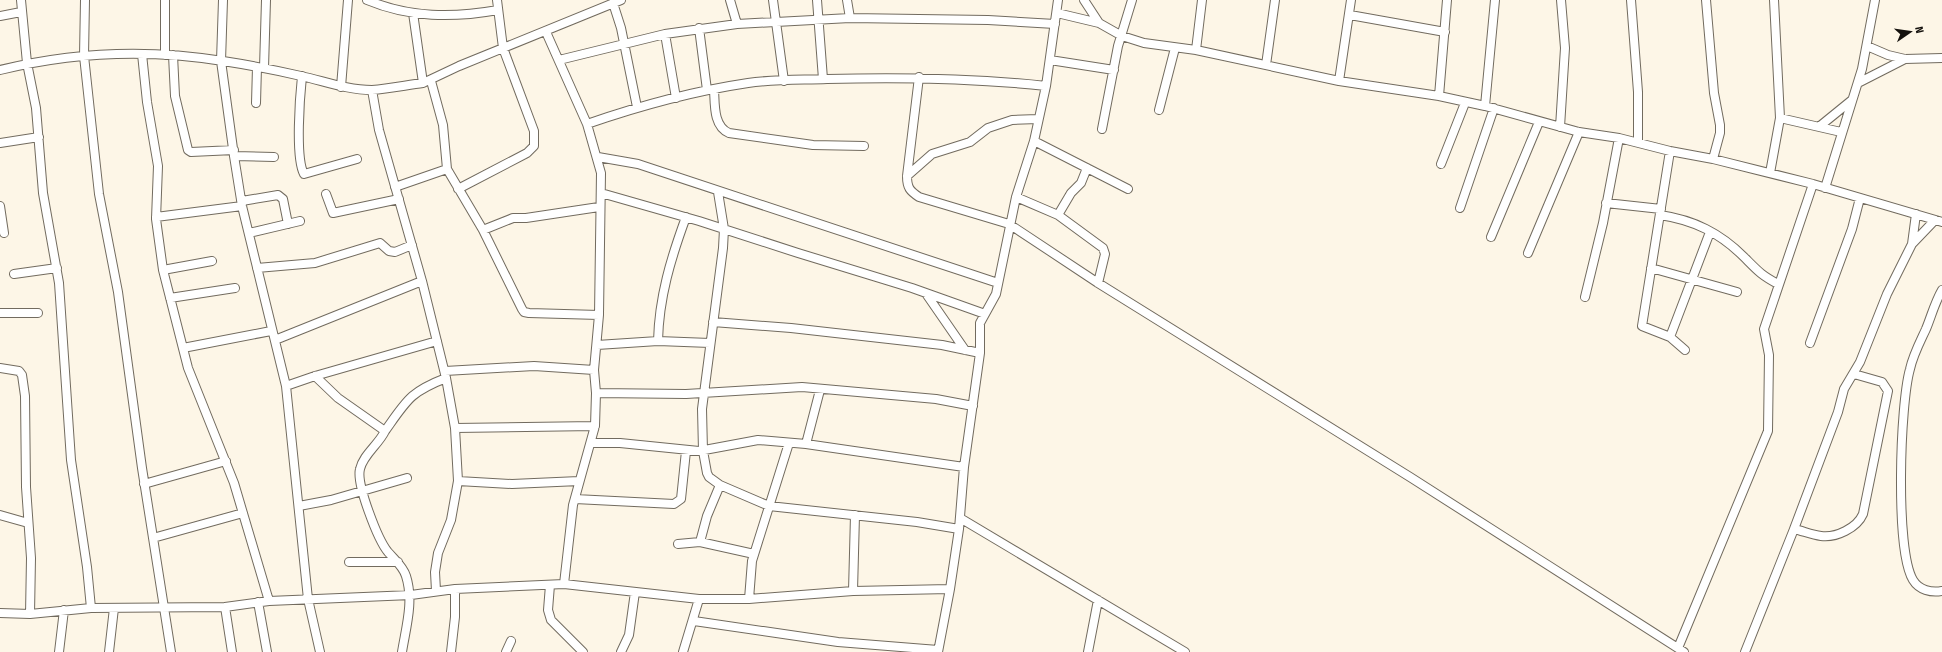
<svg xmlns="http://www.w3.org/2000/svg" width="1942" height="652" font-family="'Fira Sans Condensed',sans-serif">
<rect width="100%" height="100%" fill="#fdf6e7"/>
<g fill="none" stroke-linecap="round" stroke-linejoin="round">
<g stroke="#726b5f" stroke-width="10">
<path id="minor" d="M 21,0 L 27,63 L 36,108 L 43,193 L 59,283 L 71,460 L 87,567 L 91,608
M 85,0 L 84,56 L 99,194 L 118,292 L 142,468 L 171,652
M 223,0 L 221,61 L 234,156 L 242,206 L 286,386 L 308,599 L 320,652
M 367,0 C 410,18 453,18 498,10
M 730,0 L 737,24
M 773,0 L 784,81
M 817,0 L 823,79
M 847,0 L 850,18
M 1084,0 L 1099,23
M 1631,0 L 1638,92 L 1638,142
M 1706,0 L 1714,93 L 1720,125 L 1720,133 L 1713,159
M 613,3 L 621,28 L 637,107
M 413,13 L 423,83
M 1057,13 L 1099,23 L 1122,36 L 1144,43 L 1196,50 L 1339,81 L 1439,96 L 1485,106 L 1579,132 L 1619,138 L 1670,151 L 1713,159 L 1813,184 L 1942,222
M 1350,15 L 1445,32
M 0,16 L 21,12
M 699,28 L 707,90
M 546,32 L 587,124 L 601,173 L 599,315 L 594,370 L 596,393 L 595,426 L 573,505 L 564,584
M 665,34 L 676,98
M 1867,46 L 1888,55 L 1905,59 L 1942,58
M 1196,50 L 1202,0
M 142,54 L 147,102 L 158,166 L 156,219 L 163,270 L 188,368 L 234,483 L 269,601
M 165,55 L 165,0
M 173,55 L 175,96 L 188,150 L 191,152 L 234,150
M 559,60 L 665,34 L 737,24 L 850,18 L 988,20 L 1055,24
M 1050,60 L 1114,70
M 1266,65 L 1275,0
M 264,68 L 266,0
M 0,70 C 73,52 149,49 223,61 C 249,65 275,70 301,76 C 324,81 347,90 372,90 C 389,89 407,85 423,83 L 459,66 L 621,0
M 302,76 C 300,95 295,158 304,174 L 357,159
M 919,77 L 907,176 C 907,188 910,191 919,197 L 1009,224 L 1098,283 L 1410,477 L 1684,652
M 431,81 L 443,125 L 447,169 L 483,230 L 522,309 L 524,312 L 529,313 L 599,315
M 1339,81 L 1351,0
M 1858,83 L 1905,59
M 341,87 L 348,0
M 714,89 C 715,104 713,126 729,133 L 813,145 L 864,146
M 372,90 L 379,130 L 422,281 L 446,378 L 455,428 L 458,481 L 451,520 L 438,553 L 435,572 L 436,591
M 1439,96 L 1447,0
M 256,103 L 257,67
M 1485,106 L 1495,0
M 1159,110 L 1175,48
M 1780,118 L 1841,132
M 587,124 C 639,106 694,91 748,83 C 774,79 801,80 827,79 C 901,77 973,78 1046,86
M 1820,126 L 1852,100
M 1560,127 L 1565,48 L 1561,0
M 1102,129 L 1118,46 L 1132,0
M 1034,141 L 1128,189
M 0,143 L 39,137
M 1670,151 L 1642,326 L 1670,337
M 234,156 L 274,157
M 598,157 L 638,164 L 998,283
M 1441,164 L 1465,103
M 1770,173 L 1780,118 L 1774,0
M 907,176 L 932,154 L 970,142 L 988,128 L 1012,120 L 1038,119
M 395,187 L 447,169
M 1825,188 L 1862,69 L 1875,0
M 458,189 L 527,153 L 534,146 L 534,131 L 503,48 L 497,0
M 718,192 L 724,229 L 723,248 L 702,409 L 703,451 L 707,473 L 709,477 L 720,485 L 769,506 L 917,522 L 959,529
M 601,193 L 699,221 L 798,253 L 912,288 L 985,314
M 326,194 L 333,213 L 399,199
M 1016,197 L 1058,215 L 1103,248 L 1105,254 L 1098,283
M 242,201 L 278,195 L 283,199 L 288,224
M 1606,203 L 1661,209
M 0,206 L 4,233
M 1460,208 L 1494,108
M 1058,215 L 1071,193 L 1081,183 L 1087,168
M 1660,215 C 1694,220 1720,233 1744,257 C 1758,271 1761,275 1778,284
M 156,217 L 242,206
M 686,217 C 671,258 659,297 658,341 L 710,343
M 483,230 L 513,218 L 526,218 L 599,207
M 249,233 L 300,221
M 1491,237 L 1539,122
M 1912,244 L 1935,220
M 1528,253 L 1579,132
M 257,268 L 315,263 L 380,243 L 389,251 L 395,252 L 412,245
M 1651,268 L 1737,292
M 163,270 L 212,261
M 14,274 L 57,268
M 1942,290 C 1935,302 1931,317 1926,329 C 1920,342 1913,355 1910,369 C 1900,404 1895,550 1913,580 C 1919,590 1931,593 1942,591
M 927,295 L 965,350
M 1585,297 L 1603,223 L 1619,138
M 170,298 L 235,288
M 0,313 L 38,313
M 713,322 L 791,328 L 942,345 L 980,353
M 275,340 L 422,281
M 1810,343 L 1852,229 L 1860,198
M 597,345 L 658,341
M 183,348 L 271,331
M 1685,350 L 1670,337 L 1710,232
M 0,368 L 19,371 L 22,375 L 25,396 L 26,487 L 31,558 L 30,614
M 445,371 L 534,366 L 594,370
M 1854,374 L 1882,382 L 1888,391 L 1863,514 C 1857,528 1836,538 1821,536 C 1812,535 1803,531 1794,529 L 1838,412 L 1844,389 L 1860,362 L 1887,294 L 1912,244 L 1916,214
M 315,376 L 338,398 L 385,431 C 379,444 363,455 360,469 C 356,484 378,540 388,552 C 395,560 403,566 406,576 C 414,601 406,627 402,652
M 286,386 L 315,376 L 437,341
M 596,393 L 686,394 L 802,387 L 936,399 L 973,406
M 455,428 L 595,426
M 385,431 C 407,400 410,392 446,378
M 591,443 L 620,443 L 699,451 L 758,440 L 771,441 L 806,444 L 964,467
M 806,444 L 820,390
M 458,481 L 512,484 L 579,481
M 144,484 L 226,461
M 575,499 L 674,504 L 681,499 L 686,451
M 299,506 L 331,500 L 407,478
M 0,515 L 28,523
M 960,518 L 1185,652
M 153,538 L 243,513
M 700,542 L 707,516 L 720,485
M 678,544 L 700,542 L 754,554
M 349,562 L 398,562
M 550,585 L 548,610 L 551,620 L 583,652
M 853,591 L 855,515
M 749,599 L 752,561 L 789,443
M 258,602 L 267,652
M 225,607 L 232,652
M 0,613 L 30,614 L 91,608 L 225,607 L 269,601 L 411,595 L 455,589 L 564,584 L 699,599 L 749,599 L 853,591 L 950,589
M 694,621 L 838,642 L 938,650
M 1678,648 L 1768,431 L 1769,355 L 1764,329 L 1813,184
M 59,652 L 64,610
M 109,652 L 114,608
M 451,652 L 455,617 L 455,589
M 506,652 L 511,641
M 621,652 L 629,635 L 635,592
M 683,652 L 699,599
M 938,652 L 950,589 L 959,529 L 964,467 L 980,353 L 980,323 L 996,294 L 1016,197 L 1034,141 L 1046,86 L 1058,0
M 1088,652 L 1098,600
M 1745,652 L 1794,529"/>
</g>
<use href="#minor" stroke="#fff" stroke-width="8"/>
</g>
<g transform="translate(1910 32) rotate(77)" stroke="#fdf6e7" stroke-width="3" paint-order="stroke">
<path d="M0-3L7 15L0 10L-7 15Z" fill="#14110d"/>
<text y="-6" font-size="11" font-weight="bold" text-anchor="middle" fill="#14110d">N</text>
</g>
</svg>
